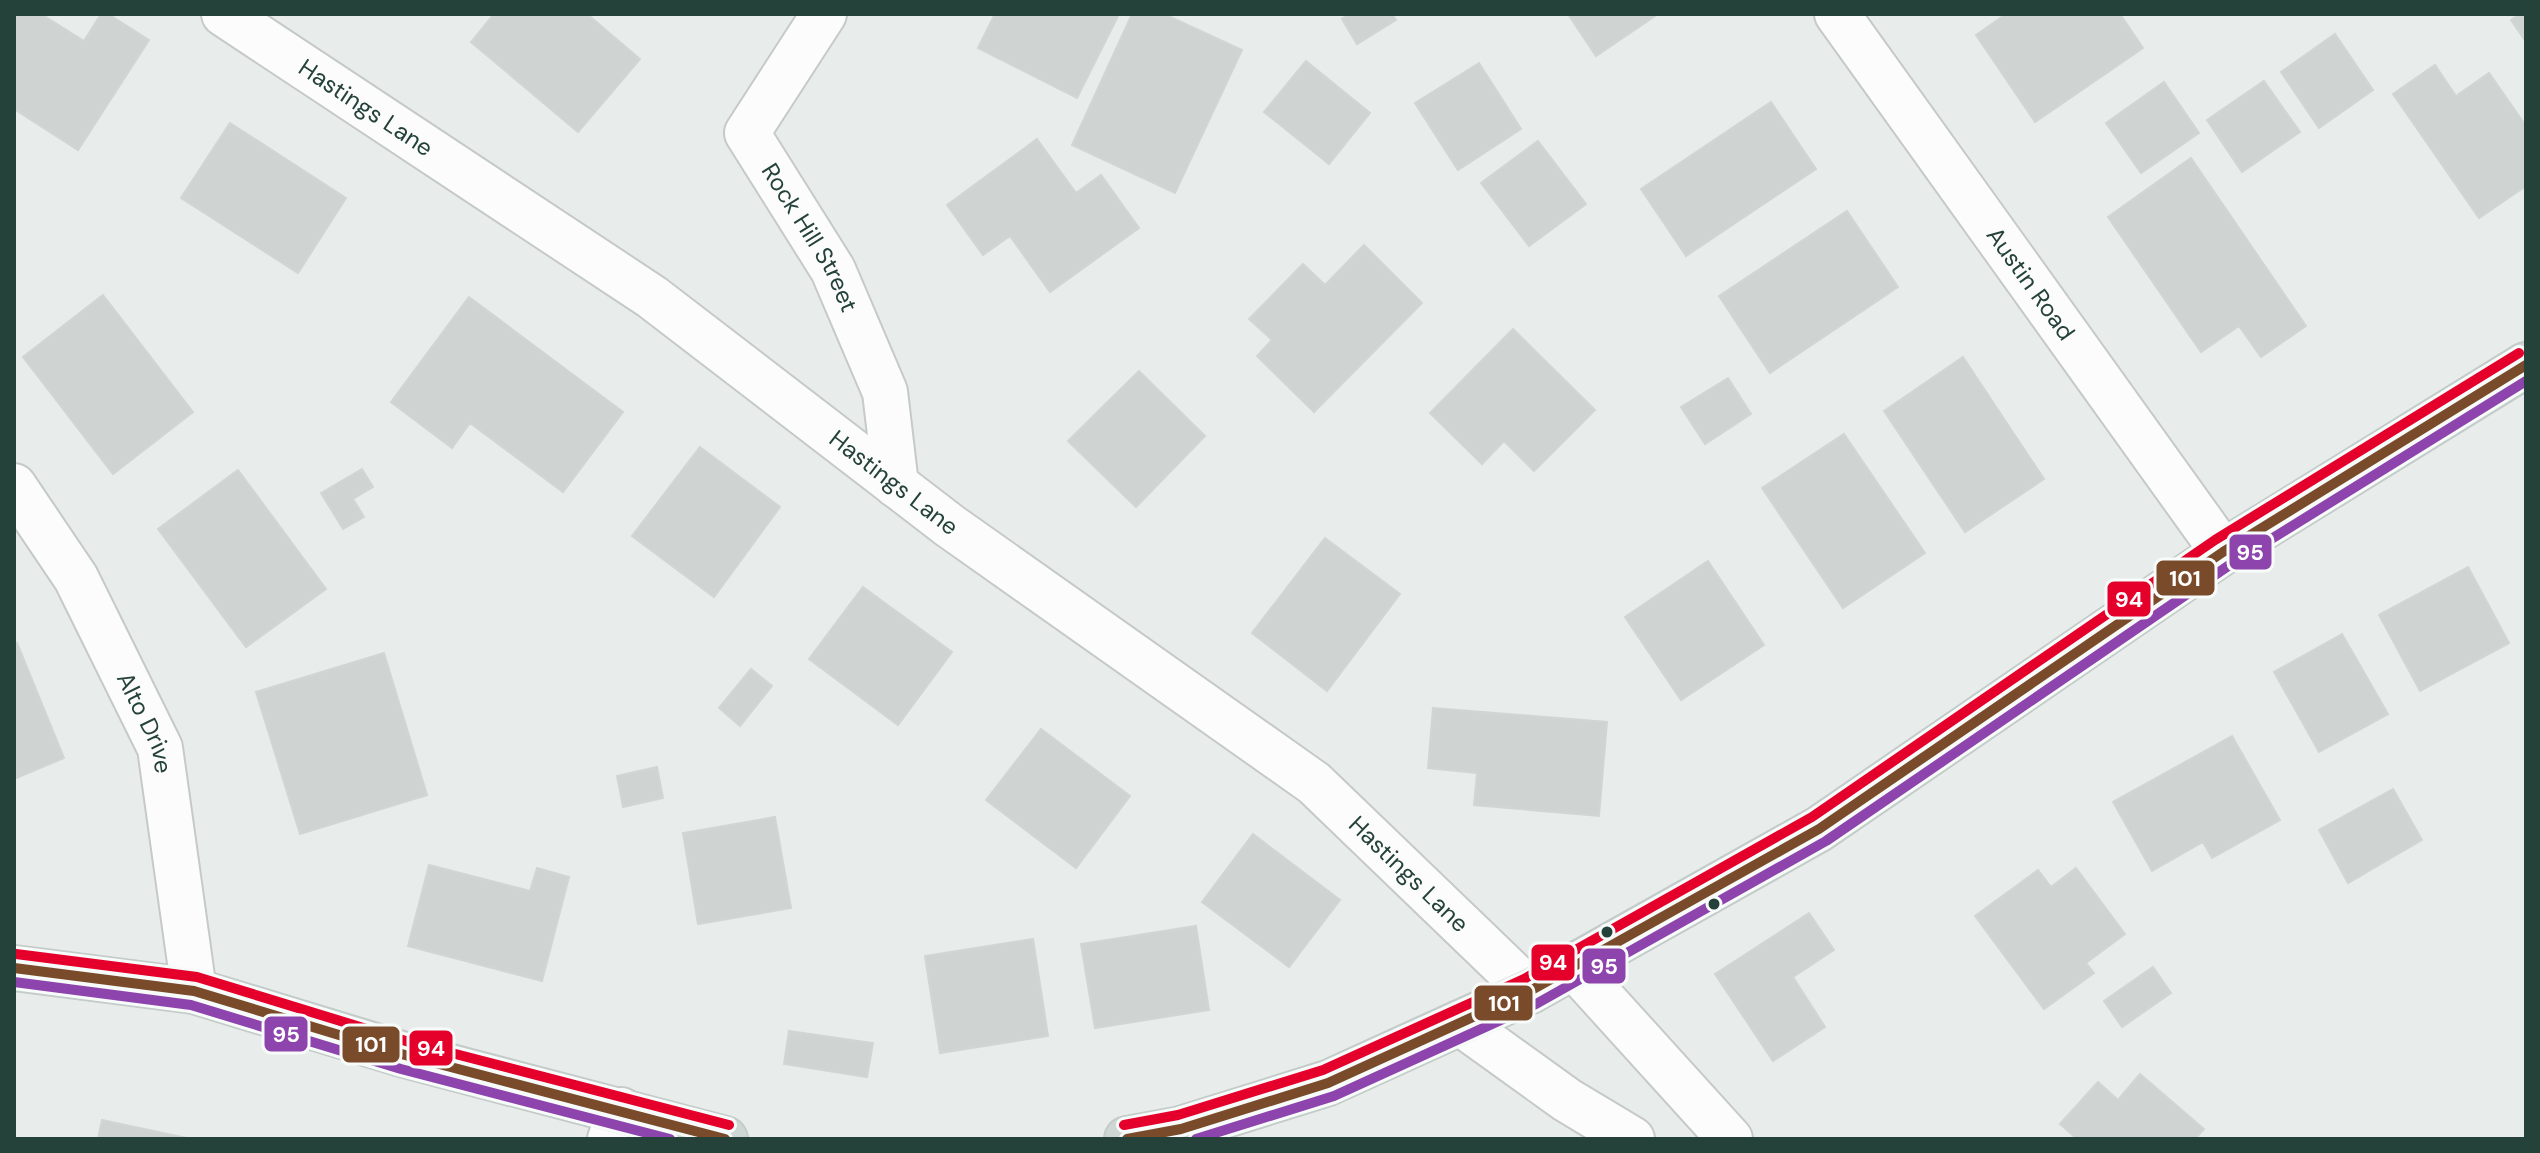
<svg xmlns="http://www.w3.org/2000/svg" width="2540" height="1153" font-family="'DM Sans',sans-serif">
<rect width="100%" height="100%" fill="#e8edeb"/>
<path fill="#cfd4d2" stroke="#d1d6d4" stroke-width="2" d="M 14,14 L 41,14 L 84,41 L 101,14 L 108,14 L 149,40 L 78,150 L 14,109 Z
M 494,14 L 587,14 L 640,59 L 578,132 L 471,42 Z
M 995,14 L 1119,14 L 1077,98 L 978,48 Z
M 1132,14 L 1164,14 L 1242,50 L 1175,193 L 1072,145 Z
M 1349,14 L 1392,14 L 1396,20 L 1357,44 L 1342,19 Z
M 1568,14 L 1658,14 L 1596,56 Z
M 2006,14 L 2120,14 L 2143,48 L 2035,122 L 1976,35 Z
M 2520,14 L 2526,14 L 2526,42 L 2511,20 Z
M 2335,34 L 2373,90 L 2319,128 L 2281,72 Z
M 1306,61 L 1370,113 L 1329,164 L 1264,112 Z
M 1479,63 L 1521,129 L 1458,170 L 1415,103 Z
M 2435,65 L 2456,96 L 2489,73 L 2526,126 L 2526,186 L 2479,218 L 2393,94 Z
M 2264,81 L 2300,132 L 2242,172 L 2207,120 Z
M 2164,82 L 2199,133 L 2141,173 L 2106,123 Z
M 1771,102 L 1816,169 L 1686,256 L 1641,189 Z
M 230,123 L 346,198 L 298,273 L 181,198 Z
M 1037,139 L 1076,193 L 1101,175 L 1139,228 L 1050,292 L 1010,236 L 983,255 L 947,205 Z
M 1538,141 L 1586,204 L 1529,246 L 1481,183 Z
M 2191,158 L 2306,326 L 2261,357 L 2239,326 L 2201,352 L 2108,217 Z
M 1847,211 L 1898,287 L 1770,373 L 1719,296 Z
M 1364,245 L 1422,303 L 1314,412 L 1257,356 L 1272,340 L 1249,319 L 1303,264 L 1325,285 Z
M 103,295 L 193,412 L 113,474 L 23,357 Z
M 469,297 L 623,412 L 563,492 L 470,423 L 452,448 L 391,402 Z
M 1513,329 L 1595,410 L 1534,471 L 1504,441 L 1482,464 L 1430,413 Z
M 1963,357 L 2044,479 L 1965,532 L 1884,411 Z
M 1139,371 L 1205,436 L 1136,507 L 1068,441 Z
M 1728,378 L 1751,414 L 1705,444 L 1681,407 Z
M 1844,434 L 1925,553 L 1843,608 L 1762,488 Z
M 700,447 L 780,507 L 714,597 L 632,536 Z
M 362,469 L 373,487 L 353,499 L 364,517 L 343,529 L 321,493 Z
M 238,470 L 326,589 L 246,647 L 158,529 Z
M 1325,538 L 1400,594 L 1327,691 L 1252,633 Z
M 1708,561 L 1764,645 L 1681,700 L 1625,617 Z
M 2468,567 L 2509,643 L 2420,691 L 2379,615 Z
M 863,587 L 952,652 L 898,725 L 809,659 Z
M 2342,634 L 2388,714 L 2319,752 L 2274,672 Z
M 17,643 L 64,758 L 14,779 L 14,644 Z
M 384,653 L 427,795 L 300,834 L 256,692 Z
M 751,669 L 772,686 L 740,726 L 719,708 Z
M 1433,708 L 1607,722 L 1599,816 L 1474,805 L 1477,773 L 1428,768 Z
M 1041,729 L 1130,796 L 1076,868 L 986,800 Z
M 2232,736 L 2280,820 L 2212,858 L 2203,842 L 2152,871 L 2113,802 Z
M 657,767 L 663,798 L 623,807 L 617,776 Z
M 2393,789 L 2422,840 L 2348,883 L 2319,830 Z
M 775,817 L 791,908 L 698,924 L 683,833 Z
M 1253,834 L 1340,900 L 1289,967 L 1202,902 Z
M 429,865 L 530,891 L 537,868 L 569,877 L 542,981 L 408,946 Z
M 2076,868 L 2125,934 L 2086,963 L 2094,973 L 2044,1009 L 1975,916 L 2038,870 L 2051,887 Z
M 1809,913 L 1834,950 L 1793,977 L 1825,1027 L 1773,1061 L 1715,974 Z
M 1196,926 L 1209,1010 L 1095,1028 L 1081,944 Z
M 1033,939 L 1048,1036 L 940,1053 L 925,956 Z
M 2153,967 L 2171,993 L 2122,1027 L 2104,1001 Z
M 789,1031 L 873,1043 L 867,1077 L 784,1064 Z
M 2140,1074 L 2204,1129 L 2195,1139 L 2077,1139 L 2060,1124 L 2098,1082 L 2118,1100 Z
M 102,1120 L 191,1139 L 98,1139 Z"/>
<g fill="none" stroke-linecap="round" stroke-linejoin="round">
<g stroke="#c5cac8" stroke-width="48">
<g id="minor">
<path id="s1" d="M 224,14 L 652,297 L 950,526 L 1314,783 L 1530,991"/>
<path id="s2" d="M 824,14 L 747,133 L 833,270 L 885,392 L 896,485"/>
<path id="s3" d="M 1837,14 L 2223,552"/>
<path id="s4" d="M 14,486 L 76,578 L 160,748 L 194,991"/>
<path d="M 610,1139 L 621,1110"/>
</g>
</g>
<g stroke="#c5cac8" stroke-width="48">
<path id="tertiary" d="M 1574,967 L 1730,1139
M 1460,1023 L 1567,1100 L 1632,1139"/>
</g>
<g stroke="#c3ccc9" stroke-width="48">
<path id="primary" d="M 14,968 L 194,991 L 405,1055 L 725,1139
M 1127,1139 L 1181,1129 L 1328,1083 L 1530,991 L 1819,829 L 2223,552 L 2526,365"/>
</g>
<use href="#minor" stroke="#fcfcfc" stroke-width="44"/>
<use href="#tertiary" stroke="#fcfcfc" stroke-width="44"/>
<use href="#primary" stroke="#cfd7d5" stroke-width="44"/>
<g stroke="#f7fbf9" stroke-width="16">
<path id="bus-1" d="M 14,968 L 194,991 L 405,1055 L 725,1139
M 1127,1139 L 1181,1129 L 1328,1083 L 1530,991 L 1819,829 L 2223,552 L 2526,365"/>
</g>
<g stroke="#f7fbf9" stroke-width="16">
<path id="bus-2" d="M 14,982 L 191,1005 L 401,1069 L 670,1139
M 1196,1139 L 1334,1096 L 1536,1004 L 1826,841 L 2231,564 L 2526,381"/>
</g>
<g stroke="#f7fbf9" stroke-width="16">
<path id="bus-3" d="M 16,954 L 197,977 L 409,1042 L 729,1125
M 1124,1125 L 1178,1115 L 1323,1070 L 1524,979 L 1812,817 L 2215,540 L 2519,353"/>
</g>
<use href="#bus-1" stroke="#7a4b2a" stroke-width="10"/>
<use href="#bus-2" stroke="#8e44ad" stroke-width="10"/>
<use href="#bus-3" stroke="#e4002b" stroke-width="10"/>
</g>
<g fill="#24423a" stroke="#f7fbf9" stroke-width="3">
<circle cx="1714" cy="904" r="7"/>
<circle cx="1607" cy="932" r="7"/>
</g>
<g text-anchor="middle" stroke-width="6" stroke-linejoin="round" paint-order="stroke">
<g font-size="24" fill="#24423a" stroke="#f7fbf9">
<text dy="8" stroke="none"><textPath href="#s1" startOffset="170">Hastings Lane</textPath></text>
<text dy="8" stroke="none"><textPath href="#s2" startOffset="264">Rock Hill Street</textPath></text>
<text dy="8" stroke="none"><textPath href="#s3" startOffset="332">Austin Road</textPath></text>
<text dy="8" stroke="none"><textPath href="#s1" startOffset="818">Hastings Lane</textPath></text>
<text dy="8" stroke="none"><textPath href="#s4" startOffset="272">Alto Drive</textPath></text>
<text dy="8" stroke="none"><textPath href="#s1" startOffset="1466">Hastings Lane</textPath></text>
</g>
</g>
<g stroke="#f7fbf9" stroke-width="3">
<rect x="2228" y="533" width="45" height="38" rx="8" fill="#8e44ad"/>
<rect x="2155" y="559" width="61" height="38" rx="8" fill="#7a4b2a"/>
<rect x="2106" y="580" width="46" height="38" rx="8" fill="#e4002b"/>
<rect x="1530" y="943" width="46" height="39" rx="8" fill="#e4002b"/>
<rect x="1581" y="947" width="46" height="38" rx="8" fill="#8e44ad"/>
<rect x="1473" y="984" width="61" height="38" rx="8" fill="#7a4b2a"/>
<rect x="263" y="1015" width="46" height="38" rx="8" fill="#8e44ad"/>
<rect x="341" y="1025" width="60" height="39" rx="8" fill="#7a4b2a"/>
<rect x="408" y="1029" width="46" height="38" rx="8" fill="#e4002b"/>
</g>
<g font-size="22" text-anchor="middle" font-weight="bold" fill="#fff">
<text x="2250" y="560">95</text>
<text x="2185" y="586">101</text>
<text x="2129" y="607">94</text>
<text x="1553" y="970">94</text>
<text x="1604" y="974">95</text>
<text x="1504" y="1011">101</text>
<text x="286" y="1042">95</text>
<text x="371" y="1052">101</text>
<text x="431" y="1056">94</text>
</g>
<rect width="2540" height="1153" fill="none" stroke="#24423a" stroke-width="32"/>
</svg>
